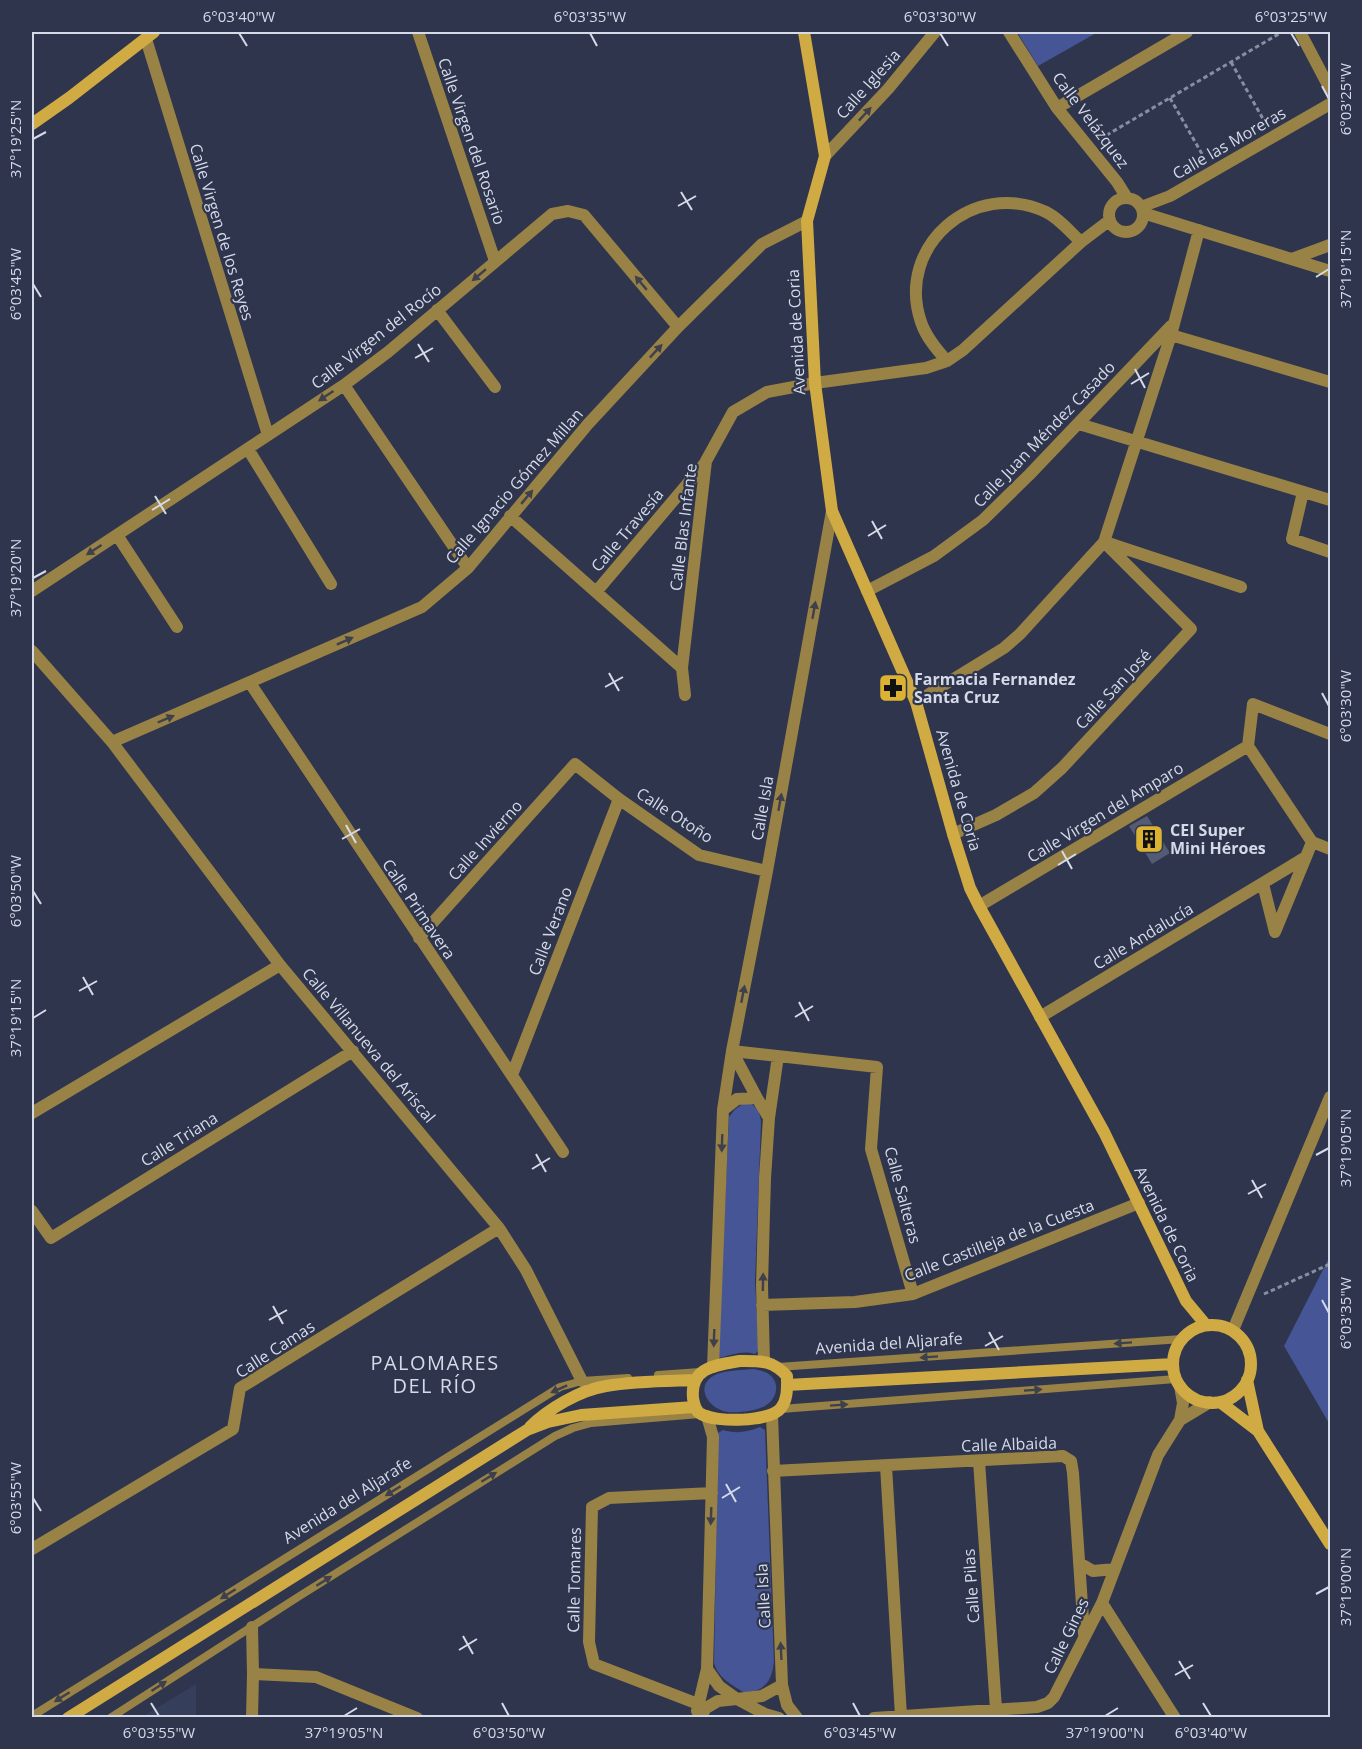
<svg xmlns="http://www.w3.org/2000/svg" width="1362" height="1749" font-family="'Open Sans',sans-serif">
<rect width="100%" height="100%" fill="#2e354d"/>
<path fill="#353e5b" d="M 196,1684 L 196,1717 L 142,1717 Z"/>
<path fill="#455595" d="M 1017,32 L 1098,32 L 1038,66 Z
M 750,1103 C 758,1108 760,1113 761,1122 L 755,1282 L 759,1350 L 755,1354 C 742,1350 732,1355 719,1358 L 718,1355 L 729,1117 C 735,1109 739,1104 750,1103 Z
M 1330,1256 L 1330,1425 L 1284,1346 Z
M 754,1369 C 758,1370 764,1371 767,1373 C 781,1381 778,1399 765,1406 C 756,1411 738,1413 728,1412 C 707,1409 693,1384 717,1374 C 728,1370 742,1370 754,1369 Z
M 760,1427 L 765,1430 L 774,1661 C 772,1681 765,1692 743,1692 C 731,1684 718,1678 714,1663 L 718,1433 L 723,1430 C 736,1434 747,1432 760,1427 Z"/>
<path fill="#535b75" d="M 1147,816 L 1170,853 L 1152,864 L 1129,826 Z"/>
<g fill="none" stroke-linecap="round" stroke-linejoin="round">
<path stroke="#888ea1" stroke-width="3" stroke-dasharray="4.5 3" stroke-linecap="butt" d="M 1231,62 L 1267,126
M 1170,98 L 1206,161
M 1100,139 L 1282,32
M 1264,1294 L 1330,1264"/>
<path stroke="#988245" stroke-width="8" d="M 778,1367 L 1182,1339
M 658,1375 L 700,1372
M 781,1409 L 1176,1379
M 32,1716 L 560,1387 L 582,1381 L 628,1378
M 110,1718 L 298,1597 L 555,1436 L 573,1428 L 591,1423 L 700,1414"/>
<path stroke="#988245" stroke-width="12" d="M 418,32 L 495,261
M 1009,32 L 1057,108 L 1117,182 L 1127,198
M 1300,32 L 1330,89
M 146,39 L 268,435
M 1057,108 L 1187,32
M 825,156 L 888,89 L 935,32
M1109 215a17 17 0 1 1 34 0a17 17 0 1 1-34 0Z
M 1141,207 L 1170,196 L 1330,104
M 1143,213 L 1330,271
M 1292,259 L 1330,245
M 437,310 L 495,387
M 1171,335 L 1330,382
M 947,361 C 936,349 926,337 921,322 C 895,246 974,178 1046,212 C 1059,218 1070,232 1081,242
M 344,385 L 468,568
M 1079,424 L 1330,500
M 248,449 L 331,584
M 1303,492 L 1292,539 L 1330,552
M 510,516 L 682,668 L 685,695
M 117,535 L 177,627
M 1108,543 L 1241,587
M 32,591 L 344,385 L 388,352 L 552,214 L 568,211 L 584,215 L 678,327
M 867,591 L 934,556 L 983,520 L 1029,475 L 1171,326
M 596,592 L 706,462
M 32,651 L 112,742 L 280,965 L 499,1228 L 526,1270 L 582,1381
M 682,668 L 706,461 L 733,412 L 767,392 L 815,383 L 926,368 L 947,361 L 963,350 L 1081,242 L 1110,220
M 250,683 L 563,1152
M 916,702 L 1004,648 L 1020,634 L 1104,542 L 1171,335 L 1199,230
M 1330,734 L 1253,704 L 1248,746 L 1312,842 L 1330,849
M 112,742 L 422,607 L 468,568 L 588,424 L 678,327 L 762,244 L 807,221
M 953,834 L 996,815 L 1034,793 L 1062,768 L 1191,629 L 1104,542
M 1263,884 L 1275,932 L 1306,857
M 979,906 L 1248,746
M 419,938 L 575,764 L 619,799 L 699,855 L 767,871
M 1040,1017 L 1306,857 L 1312,842
M 732,1051 L 877,1067 L 871,1149 L 913,1294
M 732,1051 L 757,1098
M 512,1075 L 619,799
M 723,1110 L 732,1051 L 767,871 L 832,511
M 32,1113 L 280,965
M 769,1118 L 778,1056
M 32,1211 L 51,1238 L 353,1051
M 762,1305 L 855,1302 L 913,1294 L 1139,1203
M 1233,1330 L 1330,1097
M 713,1367 L 723,1110 L 737,1099 L 757,1098 L 769,1118 L 765,1178 L 762,1285 L 764,1361
M 707,1416 L 713,1437 L 707,1669 L 719,1686 L 737,1699 L 762,1696 L 782,1685 L 772,1415
M 1180,1420 L 1210,1402
M 979,1461 L 996,1709
M 886,1466 L 901,1716
M 773,1471 L 1063,1456 L 1071,1461 L 1073,1473 L 1084,1634
M 32,1549 L 233,1429 L 240,1388 L 499,1228
M 1079,1563 L 1093,1571 L 1115,1569
M 1102,1603 L 1175,1718
M 252,1627 L 253,1674 L 252,1718
M 253,1674 L 316,1677 L 417,1718
M 782,1685 L 787,1705 L 797,1718
M 698,1704 L 594,1664 L 589,1642 L 592,1507 L 609,1498 L 712,1493
M 697,1711 L 707,1669
M 700,1718 L 706,1708 L 718,1701 L 737,1699 L 765,1714 L 779,1718
M 874,1718 L 1037,1707 L 1048,1703 L 1054,1697 L 1102,1603 L 1158,1455 L 1180,1420 L 1183,1403 L 1180,1386"/>
<path stroke="#d0ab43" stroke-width="12" d="M 804,32 L 825,156 L 807,221 L 815,383 L 832,511 L 916,702 L 953,834 L 970,888 L 979,906 L 1104,1132 L 1186,1301 L 1206,1325
M 32,124 L 69,98 L 154,32
M1173 1364a39 39 0 1 1 78 0a39 39 0 1 1-78 0Z
M 740,1361 C 761,1361 772,1360 787,1376 C 787,1387 788,1399 781,1408 C 771,1422 716,1423 701,1414 C 695,1411 694,1404 693,1398 C 690,1367 716,1365 740,1361 Z
M 1247,1380 L 1258,1431 L 1330,1544
M 787,1385 L 1173,1364
M 1220,1402 L 1258,1431
M 530,1427 C 548,1409 580,1390 606,1386 C 635,1381 665,1381 694,1380
M 68,1718 L 527,1430 L 548,1422 L 581,1415 L 694,1407"/>
</g>
<defs><path id="oneway-solid" d="M-6-.8H1V-3.2L6.5 0L1 3.2V.8H-6Z" transform="scale(1.5)"/></defs>
<g fill="#3e414c">
<use href="#oneway-solid" transform="translate(865 114) rotate(-47)"/>
<use href="#oneway-solid" transform="translate(479 275) rotate(140)"/>
<use href="#oneway-solid" transform="translate(641 283) rotate(-130)"/>
<use href="#oneway-solid" transform="translate(656 351) rotate(-47)"/>
<use href="#oneway-solid" transform="translate(326 396) rotate(146)"/>
<use href="#oneway-solid" transform="translate(527 497) rotate(-50)"/>
<use href="#oneway-solid" transform="translate(94 550) rotate(147)"/>
<use href="#oneway-solid" transform="translate(814 610) rotate(-80)"/>
<use href="#oneway-solid" transform="translate(345 641) rotate(-24)"/>
<use href="#oneway-solid" transform="translate(166 719) rotate(-23)"/>
<use href="#oneway-solid" transform="translate(780 802) rotate(-80)"/>
<use href="#oneway-solid" transform="translate(743 994) rotate(-79)"/>
<use href="#oneway-solid" transform="translate(722 1143) rotate(92)"/>
<use href="#oneway-solid" transform="translate(763 1282) rotate(-89)"/>
<use href="#oneway-solid" transform="translate(714 1338) rotate(92)"/>
<use href="#oneway-solid" transform="translate(1123 1343) rotate(176)"/>
<use href="#oneway-solid" transform="translate(929 1357) rotate(176)"/>
<use href="#oneway-solid" transform="translate(559 1389) rotate(156)"/>
<use href="#oneway-solid" transform="translate(1033 1390) rotate(-4)"/>
<use href="#oneway-solid" transform="translate(839 1405) rotate(-4)"/>
<use href="#oneway-solid" transform="translate(489 1477) rotate(-32)"/>
<use href="#oneway-solid" transform="translate(393 1491) rotate(148)"/>
<use href="#oneway-solid" transform="translate(711 1516) rotate(92)"/>
<use href="#oneway-solid" transform="translate(324 1581) rotate(-32)"/>
<use href="#oneway-solid" transform="translate(228 1594) rotate(148)"/>
<use href="#oneway-solid" transform="translate(781 1651) rotate(-93)"/>
<use href="#oneway-solid" transform="translate(159 1686) rotate(-33)"/>
<use href="#oneway-solid" transform="translate(62 1697) rotate(148)"/>
</g>
<path fill="none" stroke="#d5dae9" stroke-width="2" d="M 239,33 L 247,46M 590,33 L 597,46M 940,33 L 948,46M 1291,33 L 1299,46M 1322,86 L 1329,99M 33,139 L 46,132M 681,192 L 692,210M 678,206 L 696,196M 1316,277 L 1329,269M 33,284 L 41,297M 418,344 L 429,362M 415,358 L 433,348M 1135,369 L 1145,388M 1131,384 L 1149,373M 155,496 L 166,514M 152,510 L 170,499M 872,521 L 882,539M 868,536 L 886,525M 33,578 L 46,571M 609,673 L 619,691M 605,687 L 623,677M 1322,693 L 1329,706M 346,825 L 356,843M 342,839 L 360,829M 1062,851 L 1072,869M 1058,865 L 1076,854M 33,891 L 41,904M 83,977 L 93,995M 79,991 L 97,981M 799,1002 L 809,1021M 795,1017 L 813,1006M 33,1018 L 46,1010M 536,1154 L 546,1172M 1316,1155 L 1329,1148M 532,1169 L 550,1158M 1252,1180 L 1262,1198M 1248,1194 L 1266,1184M 1322,1300 L 1329,1313M 273,1306 L 283,1324M 269,1320 L 287,1310M 989,1332 L 999,1350M 985,1346 L 1003,1336M 726,1484 L 736,1502M 33,1498 L 41,1511M 722,1498 L 740,1487M 1316,1594 L 1329,1587M 463,1636 L 473,1654M 459,1650 L 477,1639M 1179,1661 L 1190,1679M 1175,1675 L 1193,1665M 151,1703 L 159,1716M 502,1703 L 509,1716M 853,1703 L 860,1716M 1203,1703 L 1211,1716M 344,1716 L 357,1708M 1105,1716 L 1118,1708"/>
<defs>
<g id="pharmacy-square" transform="scale(1.5)"><rect x="-9" y="-9" width="18" height="18" rx="4" fill="#dcb233" stroke="#2e354d"/><path d="M-2-6h4v4h4v4h-4v4h-4v-4h-4v-4h4Z" fill="#111"/></g>
<g id="building-square" transform="scale(1.5)"><rect x="-9" y="-9" width="18" height="18" rx="4" fill="#dcb233" stroke="#2e354d"/><path d="M-4-6H4V6H1V3H-1V6H-4ZM-2.5-4.3h1.7v1.8h-1.7ZM.8-4.3h1.7v1.8H.8ZM-2.5-1h1.7V.8h-1.7ZM.8-1h1.7V.8H.8Z" fill="#111"/></g>
</defs>
<g fill-rule="evenodd">
<use href="#pharmacy-square" x="893" y="688"/>
<use href="#building-square" x="1149" y="839"/>
</g>
<g text-anchor="middle" stroke-width="4.5" stroke-linejoin="round" paint-order="stroke">
<g font-size="16" fill="#d5dae9" stroke="#2e354d">
<text transform="translate(868 84) rotate(-48)" y="6">Calle Iglesia</text>
<text transform="translate(1091 120) rotate(53)" y="6">Calle Velázquez</text>
<text transform="translate(472 141) rotate(71)" y="6">Calle Virgen del Rosario</text>
<text transform="translate(1229 143) rotate(-30)" y="6">Calle las Moreras</text>
<text transform="translate(222 232) rotate(73)" y="6">Calle Virgen de los Reyes</text>
<text transform="translate(796 332) rotate(-93)" y="6">Avenida de Coria</text>
<text transform="translate(376 336) rotate(-38)" y="6">Calle Virgen del Rocío</text>
<text transform="translate(1044 434) rotate(-46)" y="6">Calle Juan Méndez Casado</text>
<text transform="translate(514 486) rotate(-49)" y="6">Calle Ignacio Gómez Millan</text>
<text transform="translate(683 527) rotate(-83)" y="6">Calle Blas Infante</text>
<text transform="translate(627 530) rotate(-50)" y="6">Calle Travesía</text>
<text transform="translate(1113 689) rotate(-47)" y="6">Calle San José</text>
<text transform="translate(959 790) rotate(74)" y="6">Avenida de Coria</text>
<text transform="translate(762 808) rotate(-80)" y="6">Calle Isla</text>
<text transform="translate(1105 812) rotate(-31)" y="6">Calle Virgen del Amparo</text>
<text transform="translate(675 815) rotate(33)" y="6">Calle Otoño</text>
<text transform="translate(485 840) rotate(-48)" y="6">Calle Invierno</text>
<text transform="translate(419 909) rotate(56)" y="6">Calle Primavera</text>
<text transform="translate(550 931) rotate(-69)" y="6">Calle Verano</text>
<text transform="translate(1143 936) rotate(-31)" y="6">Calle Andalucía</text>
<text transform="translate(369 1045) rotate(50)" y="6">Calle Villanueva del Ariscal</text>
<text transform="translate(179 1139) rotate(-32)" y="6">Calle Triana</text>
<text transform="translate(903 1195) rotate(75)" y="6">Calle Salteras</text>
<text transform="translate(1167 1224) rotate(64)" y="6">Avenida de Coria</text>
<text transform="translate(999 1240) rotate(-21)" y="6">Calle Castilleja de la Cuesta</text>
<text transform="translate(889 1343) rotate(-4)" y="6">Avenida del Aljarafe</text>
<text transform="translate(275 1349) rotate(-33)" y="6">Calle Camas</text>
<text transform="translate(1009 1444) rotate(-2)" y="6">Calle Albaida</text>
<text transform="translate(347 1500) rotate(-32)" y="6">Avenida del Aljarafe</text>
<text transform="translate(574 1580) rotate(-89)" y="6">Calle Tomares</text>
<text transform="translate(971 1586) rotate(-94)" y="6">Calle Pilas</text>
<text transform="translate(763 1596) rotate(-93)" y="6">Calle Isla</text>
<text transform="translate(1066 1636) rotate(-64)" y="6">Calle Gines</text>
</g>
<g font-size="16" font-weight="bold" fill="#d5dae9" stroke="#2e354d" text-anchor="start">
<text x="914" y="685">Farmacia Fernandez<tspan x="914" dy="18">Santa Cruz</tspan></text>
<text x="1170" y="836">CEI Super<tspan x="1170" dy="18">Mini Héroes</tspan></text>
</g>
<g font-size="20" letter-spacing="1.5" fill="#d5dae9" stroke="#2e354d">
<text x="435" y="1370">PALOMARES<tspan x="435" dy="23">DEL RÍO</tspan></text>
</g>
</g>
<rect width="1362" height="1749" fill="none" stroke="#2e354d" stroke-width="66"/>
<rect x="33" y="33" width="1296" height="1683" fill="none" stroke="#d5dae9" stroke-width="2"/>
<g font-size="15" text-anchor="middle" fill="#d5dae9">
<text x="239" y="22">6°03'40"W</text>
<text x="590" y="22">6°03'35"W</text>
<text x="940" y="22">6°03'30"W</text>
<text x="1291" y="22">6°03'25"W</text>
<text transform="translate(1346 99) rotate(-90)" y="5">6°03'25"W</text>
<text transform="translate(16 139) rotate(-90)" y="5">37°19'25"N</text>
<text transform="translate(1346 269) rotate(-90)" y="5">37°19'15"N</text>
<text transform="translate(16 284) rotate(-90)" y="5">6°03'45"W</text>
<text transform="translate(16 578) rotate(-90)" y="5">37°19'20"N</text>
<text transform="translate(1346 706) rotate(-90)" y="5">6°03'30"W</text>
<text transform="translate(16 891) rotate(-90)" y="5">6°03'50"W</text>
<text transform="translate(16 1018) rotate(-90)" y="5">37°19'15"N</text>
<text transform="translate(1346 1148) rotate(-90)" y="5">37°19'05"N</text>
<text transform="translate(1346 1313) rotate(-90)" y="5">6°03'35"W</text>
<text transform="translate(16 1498) rotate(-90)" y="5">6°03'55"W</text>
<text transform="translate(1346 1587) rotate(-90)" y="5">37°19'00"N</text>
<text x="159" y="1738">6°03'55"W</text>
<text x="344" y="1738">37°19'05"N</text>
<text x="509" y="1738">6°03'50"W</text>
<text x="860" y="1738">6°03'45"W</text>
<text x="1105" y="1738">37°19'00"N</text>
<text x="1211" y="1738">6°03'40"W</text>
</g>
</svg>
